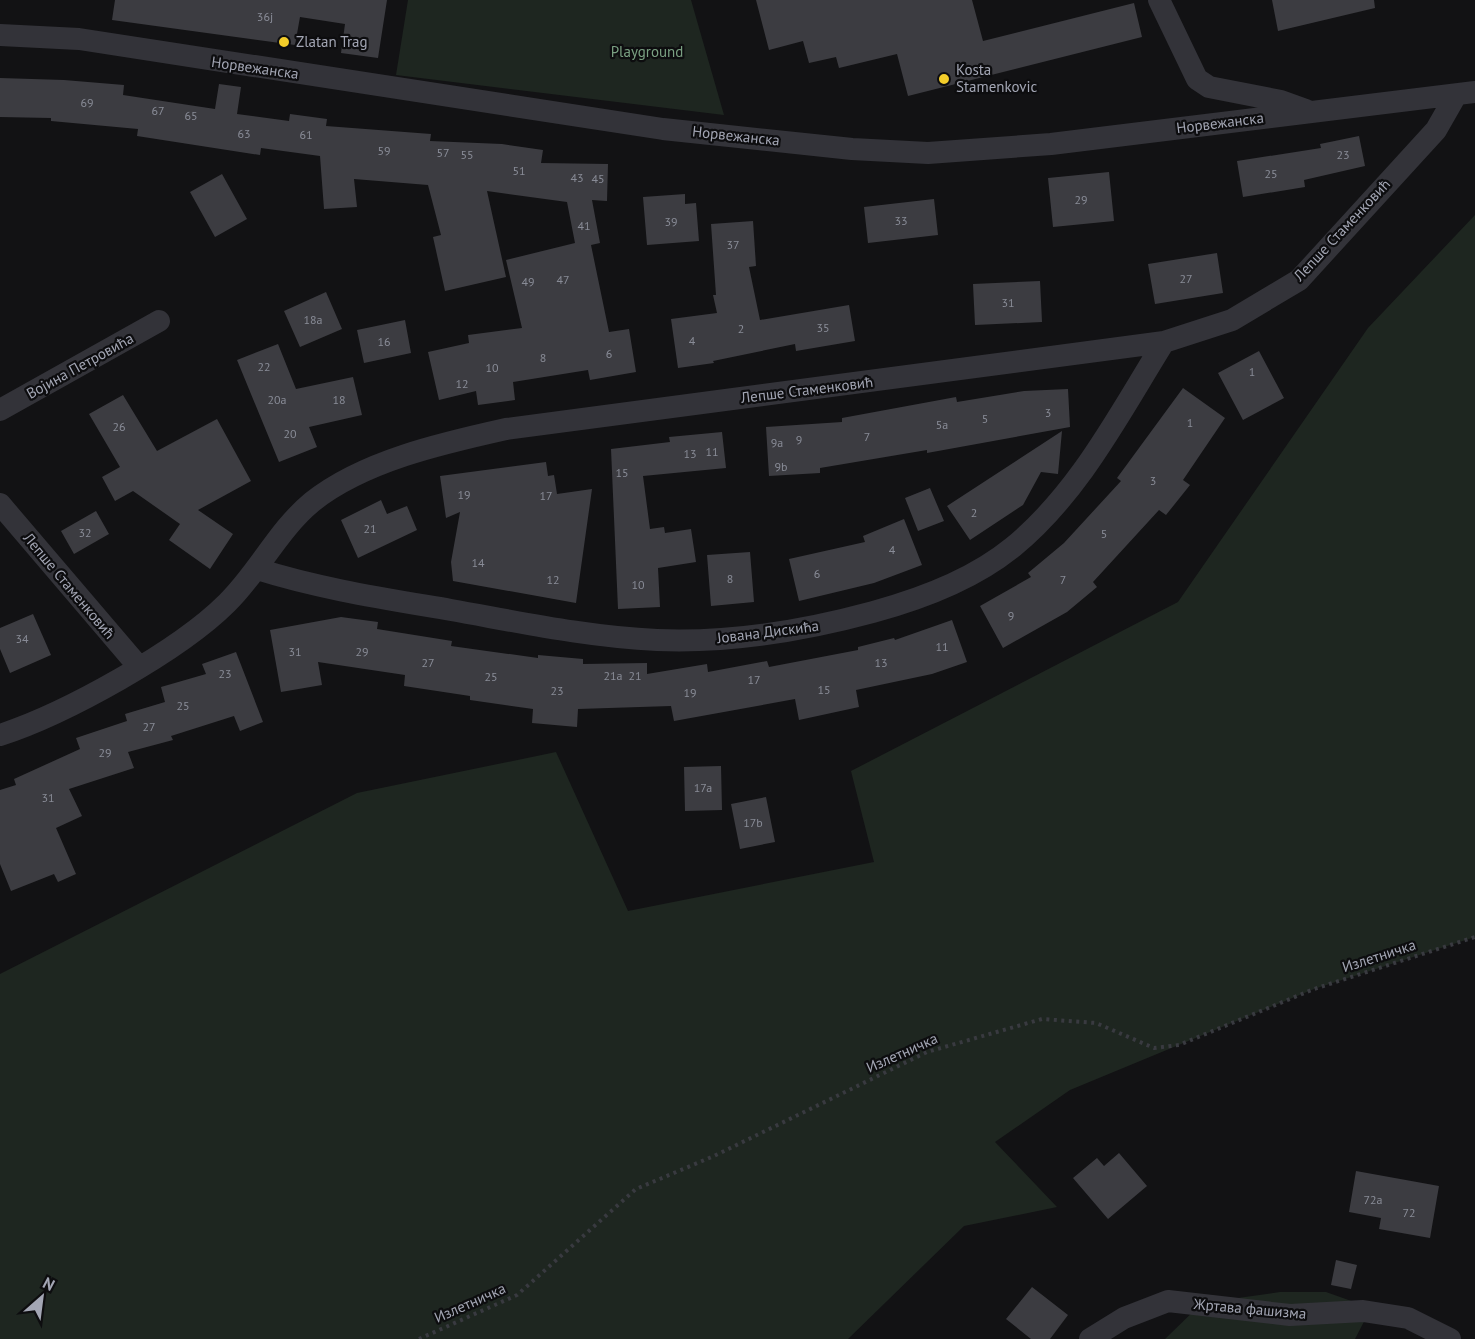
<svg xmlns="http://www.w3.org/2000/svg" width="1475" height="1339" font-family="'PT Sans',sans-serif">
<rect width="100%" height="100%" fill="#121214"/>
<path fill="#1e2620" d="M 408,0 L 691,0 L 724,115 L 396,75 Z
M 1475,215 L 1475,937 L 1314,989 L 1070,1090 L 995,1142 L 1057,1207 L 964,1226 L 848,1339 L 0,1339 L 0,974 L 357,793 L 556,752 L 628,911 L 874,862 L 851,771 L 1178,602 L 1368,328 Z
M 1280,1292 L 1326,1292 L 1371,1308 L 1355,1339 L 1165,1339 L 1202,1303 Z"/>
<path fill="#3c3c41" d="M 115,0 L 387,0 L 378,58 L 341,53 L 345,24 L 300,17 L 295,45 L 112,20 Z
M 756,0 L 972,0 L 983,41 L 1134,3 L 1142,37 L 908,96 L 897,54 L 839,68 L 836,57 L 809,63 L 803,41 L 769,50 Z
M 1272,0 L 1374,0 L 1375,8 L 1278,31 Z
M 0,78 L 64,80 L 124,85 L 123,95 L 215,109 L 219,84 L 241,87 L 237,114 L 289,121 L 290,114 L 327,119 L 326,126 L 431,134 L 430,141 L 502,144 L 543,150 L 541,163 L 608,164 L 607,201 L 592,200 L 600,243 L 591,245 L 609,332 L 629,329 L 636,372 L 590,380 L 588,370 L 513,382 L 515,400 L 478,405 L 476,391 L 439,400 L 428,352 L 469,343 L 468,335 L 522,328 L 506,260 L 575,243 L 567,202 L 487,191 L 506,277 L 445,291 L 433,237 L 441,235 L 428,185 L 354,179 L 357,207 L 324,209 L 320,156 L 261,148 L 260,155 L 137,136 L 138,129 L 51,121 L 51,118 L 0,117 Z
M 1359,136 L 1365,166 L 1304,180 L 1305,187 L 1243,197 L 1237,161 L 1321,148 L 1320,144 Z
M 1109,172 L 1114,221 L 1053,227 L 1048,178 Z
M 222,174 L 247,219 L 215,237 L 190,192 Z
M 685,194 L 685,204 L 696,203 L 699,241 L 647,245 L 643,197 Z
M 934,199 L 938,235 L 868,243 L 864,207 Z
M 753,221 L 756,266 L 749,267 L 760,320 L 849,305 L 855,341 L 796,351 L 795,344 L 713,361 L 714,363 L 678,368 L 671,319 L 717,313 L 713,295 L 716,295 L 711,224 Z
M 1217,253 L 1223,293 L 1155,304 L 1148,264 Z
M 1040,281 L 1042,322 L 975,325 L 973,284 Z
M 326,292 L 342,329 L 300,347 L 284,311 Z
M 405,320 L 411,353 L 364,363 L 357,330 Z
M 278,344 L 296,389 L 353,377 L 362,415 L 309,427 L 317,447 L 279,462 L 237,360 Z
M 1259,351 L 1284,398 L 1243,420 L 1218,373 Z
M 1183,388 L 1225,418 L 1183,480 L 1190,485 L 1166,515 L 1159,510 L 1093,582 L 1097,587 L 1067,612 L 1003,648 L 980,606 L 1031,577 L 1028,573 L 1064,543 L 1121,481 L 1117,478 Z
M 1068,389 L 1070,427 L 927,453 L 927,450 L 820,468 L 820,473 L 769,476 L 766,427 L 842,422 L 842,418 L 956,397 L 957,402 L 1024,391 Z
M 123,395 L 157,451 L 217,419 L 251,481 L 198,510 L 233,534 L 210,569 L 169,540 L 180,524 L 133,491 L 115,501 L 102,477 L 120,467 L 89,414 Z
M 1062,431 L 1058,474 L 1041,472 L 1023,505 L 970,540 L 947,506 Z
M 722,432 L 726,468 L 643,476 L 650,529 L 664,527 L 665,533 L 691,529 L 696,562 L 658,568 L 660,607 L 618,609 L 611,449 L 670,442 L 669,437 Z
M 546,462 L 548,476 L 554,475 L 557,494 L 592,489 L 576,603 L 453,581 L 451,562 L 460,512 L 446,518 L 440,476 Z
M 930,488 L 944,521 L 918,531 L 905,498 Z
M 381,500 L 387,514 L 407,506 L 417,530 L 358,558 L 341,520 Z
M 96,511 L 109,534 L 74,554 L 61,531 Z
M 904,519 L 922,565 L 874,583 L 799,601 L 789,559 L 865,542 L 863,536 Z
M 750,552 L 754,602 L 711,606 L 707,555 Z
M 33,614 L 51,655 L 10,673 L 0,649 L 0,628 Z
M 341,617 L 378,622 L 377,629 L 452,641 L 451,646 L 538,658 L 538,655 L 583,659 L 583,664 L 647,663 L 647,674 L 707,664 L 708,672 L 767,661 L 769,667 L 858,650 L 858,647 L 894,638 L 895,640 L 952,620 L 967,662 L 932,674 L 856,690 L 859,707 L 799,720 L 795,699 L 674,721 L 671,706 L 578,709 L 577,727 L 532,723 L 533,709 L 470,700 L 470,696 L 404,686 L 405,675 L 318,662 L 322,685 L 281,692 L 270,630 Z
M 236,652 L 263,722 L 240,731 L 234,716 L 171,736 L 173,740 L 128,752 L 134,768 L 69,789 L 82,816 L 56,828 L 76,874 L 58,882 L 54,874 L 11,891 L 0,864 L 0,790 L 16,785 L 14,779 L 80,749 L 76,738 L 127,721 L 125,714 L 165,702 L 161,687 L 206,674 L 202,664 Z
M 721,766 L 722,810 L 685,811 L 684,767 Z
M 766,797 L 775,842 L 740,849 L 731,804 Z
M 1119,1153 L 1147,1186 L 1108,1219 L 1073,1178 L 1097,1158 L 1104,1166 Z
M 1356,1171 L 1439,1186 L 1430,1238 L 1379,1229 L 1381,1218 L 1349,1212 Z
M 1336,1260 L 1357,1265 L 1351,1289 L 1331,1285 Z
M 1032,1287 L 1068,1315 L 1050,1339 L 1031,1339 L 1006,1319 Z"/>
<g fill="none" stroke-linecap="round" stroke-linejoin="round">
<path stroke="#393a40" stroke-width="4" stroke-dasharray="3 4.5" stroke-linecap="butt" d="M 419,1339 L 517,1295 L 636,1189 L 714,1156 L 927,1052 L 1042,1019 L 1096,1023 L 1154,1048 L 1179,1045 L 1314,989 L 1475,937"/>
<path stroke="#333339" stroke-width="22" d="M 1159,0 L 1197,79 L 1209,87 L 1281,101 L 1306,110
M 0,35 L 79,39 L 663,129 L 852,149 L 928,153 L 1051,144 L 1475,92
M 0,410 L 159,321
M 0,504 L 139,667
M 257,569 C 320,589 387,599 451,610 C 519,622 588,637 657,640 C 730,643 803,631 873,612 C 921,599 974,579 1013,547 C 1079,493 1119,414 1164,342
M 0,735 C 65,714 179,651 227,603 C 258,573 278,530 312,502 C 363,461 443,443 506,429 L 1164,342 L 1232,320 L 1299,280 L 1436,130 L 1456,95
M 1090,1339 L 1124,1318 L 1168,1301 L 1290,1315 L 1363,1311 L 1408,1318 L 1450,1339"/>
</g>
<g fill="#f3cd2a" stroke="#0d0d0f" stroke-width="2">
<circle cx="284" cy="42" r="6"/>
<circle cx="944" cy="79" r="6"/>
</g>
<g text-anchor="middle" stroke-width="4.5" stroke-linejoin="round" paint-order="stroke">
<g font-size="12" fill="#898c97">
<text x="265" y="21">36j</text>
<text x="87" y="107">69</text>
<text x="158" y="115">67</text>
<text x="191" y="120">65</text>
<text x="244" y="138">63</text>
<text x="306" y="139">61</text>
<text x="384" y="155">59</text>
<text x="443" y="157">57</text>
<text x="467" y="159">55</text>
<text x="1343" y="159">23</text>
<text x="519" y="175">51</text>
<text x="1271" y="178">25</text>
<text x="577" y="182">43</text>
<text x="598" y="183">45</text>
<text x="1081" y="204">29</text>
<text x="901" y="225">33</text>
<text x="671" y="226">39</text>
<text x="584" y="230">41</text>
<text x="733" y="249">37</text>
<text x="1186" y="283">27</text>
<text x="563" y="284">47</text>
<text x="528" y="286">49</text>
<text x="1008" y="307">31</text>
<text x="313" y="324">18a</text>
<text x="823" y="332">35</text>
<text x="741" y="333">2</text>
<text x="692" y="345">4</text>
<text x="384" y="346">16</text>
<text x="609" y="358">6</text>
<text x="543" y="362">8</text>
<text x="264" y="371">22</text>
<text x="492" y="372">10</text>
<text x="1252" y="376">1</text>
<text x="462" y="388">12</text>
<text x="277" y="404">20a</text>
<text x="339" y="404">18</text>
<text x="1048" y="417">3</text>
<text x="985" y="423">5</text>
<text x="1190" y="427">1</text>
<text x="942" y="429">5a</text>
<text x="119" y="431">26</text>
<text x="290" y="438">20</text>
<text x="867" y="441">7</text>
<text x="799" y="444">9</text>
<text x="777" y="447">9a</text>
<text x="712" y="456">11</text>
<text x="690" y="458">13</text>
<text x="781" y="471">9b</text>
<text x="622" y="477">15</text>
<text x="1153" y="485">3</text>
<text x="464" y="499">19</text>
<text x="546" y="500">17</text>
<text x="974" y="517">2</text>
<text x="370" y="533">21</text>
<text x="85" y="537">32</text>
<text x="1104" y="538">5</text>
<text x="892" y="554">4</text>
<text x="478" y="567">14</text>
<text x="817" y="578">6</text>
<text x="730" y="583">8</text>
<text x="553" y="584">12</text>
<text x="1063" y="584">7</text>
<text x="638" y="589">10</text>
<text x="1011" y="620">9</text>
<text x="22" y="643">34</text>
<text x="942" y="651">11</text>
<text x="295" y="656">31</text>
<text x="362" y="656">29</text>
<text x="428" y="667">27</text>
<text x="881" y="667">13</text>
<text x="225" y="678">23</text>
<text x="613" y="680">21a</text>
<text x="635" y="680">21</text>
<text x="491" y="681">25</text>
<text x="754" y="684">17</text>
<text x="824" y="694">15</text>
<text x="557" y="695">23</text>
<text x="690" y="697">19</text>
<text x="183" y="710">25</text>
<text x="149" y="731">27</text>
<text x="105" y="757">29</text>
<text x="703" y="792">17a</text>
<text x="48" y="802">31</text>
<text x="753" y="827">17b</text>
<text x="1373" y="1204">72a</text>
<text x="1409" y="1217">72</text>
</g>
<g font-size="15" fill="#a3a6b4" stroke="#0d0d0f" text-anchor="start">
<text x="296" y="47">Zlatan Trag</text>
<text x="956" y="75">Kosta<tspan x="956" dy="17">Stamenkovic</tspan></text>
</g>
<g font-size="15" fill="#7aa082" stroke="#0d0d0f">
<text x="647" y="57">Playground</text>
</g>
<g font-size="15" fill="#a3a6b4" stroke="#0d0d0f">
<text transform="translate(255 68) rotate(8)" y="5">Норвежанска</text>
<text transform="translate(1220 123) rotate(-7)" y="5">Норвежанска</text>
<text transform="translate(736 136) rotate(6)" y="5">Норвежанска</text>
<text transform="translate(1342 230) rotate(-47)" y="5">Лепше Стаменковић</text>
<text transform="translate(80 366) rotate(-29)" y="5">Војина Петровића</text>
<text transform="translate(807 390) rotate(-7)" y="5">Лепше Стаменковић</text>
<text transform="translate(69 586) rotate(50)" y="5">Лепше Стаменковић</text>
<text transform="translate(768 632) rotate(-7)" y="5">Јована Дискића</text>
<text transform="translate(1379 956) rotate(-18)" y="5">Излетничка</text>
<text transform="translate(902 1053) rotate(-24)" y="5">Излетничка</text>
<text transform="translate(470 1303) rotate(-24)" y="5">Излетничка</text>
<text transform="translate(1250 1309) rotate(5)" y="5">Жртава фашизма</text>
</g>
</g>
<g transform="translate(42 1297) rotate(28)" stroke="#0d0d0f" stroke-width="4.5" paint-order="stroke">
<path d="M0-4.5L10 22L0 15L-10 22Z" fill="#a3a6b4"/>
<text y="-9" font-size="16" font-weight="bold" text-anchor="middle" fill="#a3a6b4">N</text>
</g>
</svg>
